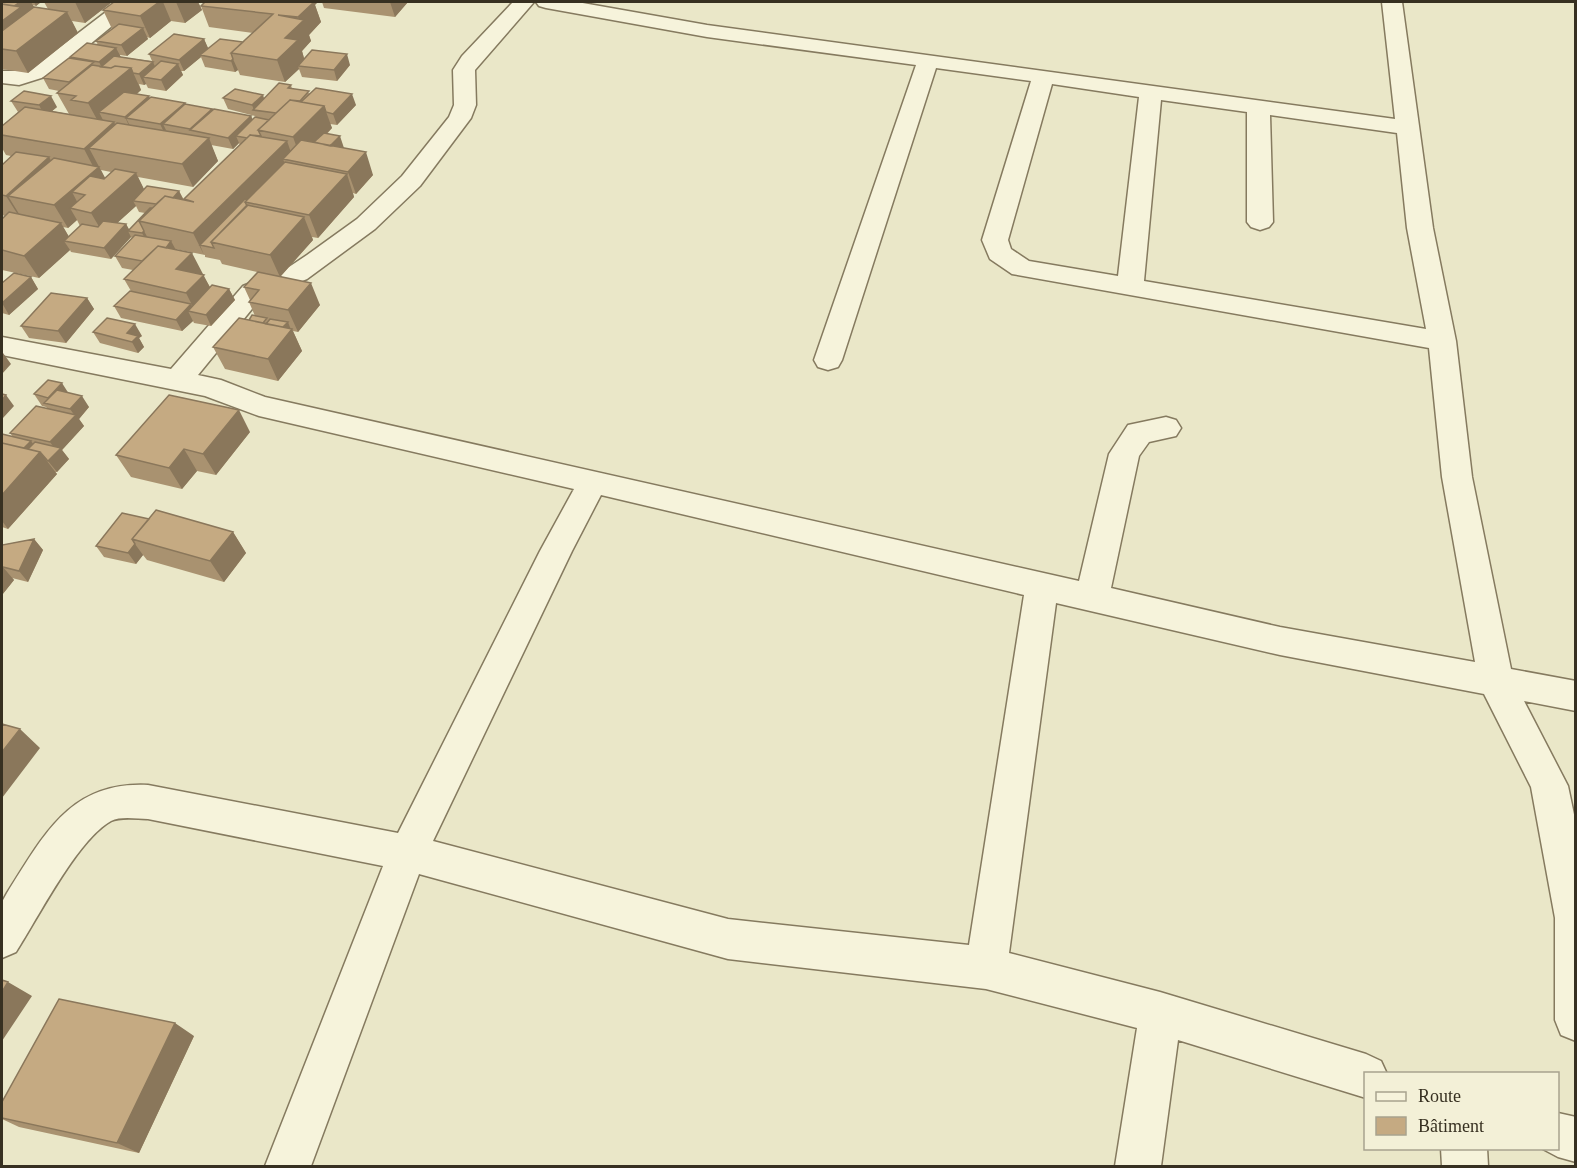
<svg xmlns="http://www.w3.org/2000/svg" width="1577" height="1168" font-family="Georgia,serif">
<rect width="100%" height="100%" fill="#eae7c8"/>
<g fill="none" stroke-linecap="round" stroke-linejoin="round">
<g stroke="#857a5f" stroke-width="3">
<path id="minor" d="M 119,2 L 141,2 L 54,74 L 19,85 L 2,83 L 2,71 L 17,71 L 38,64 Z
M 513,2 L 534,2 L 475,70 L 476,105 L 471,118 L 420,186 L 375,229 L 307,279 L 261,298 L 198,375 L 221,380 L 265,397 L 1079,581 L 1109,454 L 1128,425 L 1166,417 L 1176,420 L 1181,428 L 1176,436 L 1149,442 L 1139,456 L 1111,588 L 1280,627 L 1475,662 L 1442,477 L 1429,348 L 1012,274 L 990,259 L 982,240 L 1031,81 L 936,68 L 842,360 L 838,367 L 828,370 L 818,367 L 814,360 L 916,65 L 707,37 L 546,8 L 539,6 L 536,2 L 577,2 L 707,25 L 1395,119 L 1382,2 L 1402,2 L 1433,228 L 1456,341 L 1472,477 L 1511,669 L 1576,681 L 1576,711 L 1524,701 L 1568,786 L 1576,824 L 1576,1041 L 1561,1035 L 1555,1020 L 1555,918 L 1531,787 L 1484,694 L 1280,655 L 1056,603 L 1009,953 L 1160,992 L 1366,1054 L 1381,1061 L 1387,1074 L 1366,1074 L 1366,1098 L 1178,1040 L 1161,1166 L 1115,1166 L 1137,1028 L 986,989 L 728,959 L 419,874 L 311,1166 L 265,1166 L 383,866 L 148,819 C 137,819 121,816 111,821 C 77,840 38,918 16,952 L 2,958 L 2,902 L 7,893 C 44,835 70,781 148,785 L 398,833 L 540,551 L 574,489 L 259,416 L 205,396 L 2,355 L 2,337 L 171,369 L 243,286 L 289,267 L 307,255 L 357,219 L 402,176 L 449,117 L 454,105 L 453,70 L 462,56 ZM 1052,84 L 1139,97 L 1118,276 L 1029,261 L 1011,249 L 1008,240 ZM 1161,100 L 1247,112 L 1247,222 L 1251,227 L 1260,230 L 1269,227 L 1273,222 L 1270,115 L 1397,133 L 1407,228 L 1426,329 L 1144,281 ZM 601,495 L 1024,595 L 969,945 L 728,919 L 433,841 L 572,551 Z
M 1558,1113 L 1576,1117 L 1576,1162 L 1558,1157 L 1541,1148 L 1558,1148 Z
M 1441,1148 L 1487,1148 L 1488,1166 L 1442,1166 Z"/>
</g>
<use href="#minor" fill="#f6f3db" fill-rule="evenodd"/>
</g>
<path fill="#a99270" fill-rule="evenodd" d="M 2,2 L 41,2 L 36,6 L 33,5 L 34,7 L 48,9 L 44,2 L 112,2 L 85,23 L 72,21 L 78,33 L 28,73 L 2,69 Z
M 114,2 L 198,2 L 202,10 L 185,23 L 171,21 L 150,38 L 147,37 L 148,39 L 127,56 L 120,55 L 120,57 L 152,61 L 149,54 L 204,39 L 208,49 L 243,42 L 253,33 L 209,27 L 201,6 L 315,5 L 321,22 L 309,35 L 311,41 L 302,51 L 304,58 L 350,65 L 337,81 L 302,77 L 299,69 L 285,82 L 240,75 L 238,70 L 235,72 L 205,67 L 201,57 L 184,71 L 181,71 L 183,75 L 166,91 L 148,88 L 146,84 L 144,85 L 139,84 L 141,90 L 137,94 L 150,98 L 212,109 L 212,110 L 251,116 L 253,120 L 256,117 L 255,116 L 228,109 L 223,98 L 264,98 L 291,85 L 292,89 L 356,105 L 337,125 L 330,124 L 332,128 L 327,134 L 373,175 L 356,194 L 353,193 L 354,197 L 318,238 L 312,237 L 313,240 L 281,276 L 320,305 L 298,332 L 293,331 L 302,351 L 278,381 L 225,369 L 213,347 L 249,320 L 255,316 L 249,302 L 250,300 L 244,287 L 257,272 L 222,264 L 220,260 L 205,257 L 205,255 L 175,249 L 202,274 L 210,287 L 229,289 L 235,300 L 211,326 L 194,323 L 193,321 L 182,331 L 121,318 L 114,306 L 131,291 L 124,279 L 133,270 L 122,268 L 115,256 L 132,238 L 131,237 L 111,259 L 71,252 L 70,250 L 39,278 L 2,270 L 2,219 L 5,216 L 2,215 L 2,165 L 11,156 L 6,155 L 2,148 L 2,126 L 18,112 L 11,101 L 57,107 L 52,111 L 69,114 L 57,93 L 59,91 L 49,89 L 43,78 L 70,58 L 70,57 L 98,45 L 96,41 L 112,29 L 103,10 ZM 239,143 L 240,145 L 184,199 L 184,200 L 179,191 L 144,190 L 138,177 L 193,187 L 218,161 L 211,145 L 233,149 ZM 101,170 L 111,172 L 105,178 ZM 136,206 L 139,212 L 145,213 L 129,230 L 126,224 L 117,223 ZM 77,220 L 80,226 L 69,237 L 63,227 L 68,228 Z
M 322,2 L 408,2 L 395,17 L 324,8 Z
M 31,277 L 38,289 L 9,315 L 2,313 L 2,283 Z
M 87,298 L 94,309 L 66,343 L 29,338 L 21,326 Z
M 93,332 L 142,336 L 139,338 L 144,347 L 138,353 L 100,343 Z
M 68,393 L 89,407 L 79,419 L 84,426 L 62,450 L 69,459 L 57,472 L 55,472 L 57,474 L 8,529 L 2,527 L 2,434 L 13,437 L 10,433 L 48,409 L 46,407 L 42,406 L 34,394 Z
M 250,432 L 216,475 L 197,471 L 182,489 L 131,477 L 116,455 Z
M 149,519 L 233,532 L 246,553 L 224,582 L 147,560 L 143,555 L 136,564 L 104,557 L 96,546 Z
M 34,539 L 43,550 L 28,582 L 12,578 L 14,580 L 2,595 L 2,545 Z
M 194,1036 L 139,1153 L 19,1127 L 2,1119 L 2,1102 Z"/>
<path fill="#8a775b" d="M 20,2 L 31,2 L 34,7 L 2,49 L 2,21 L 11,8 Z
M 34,2 L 41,2 L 36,6 Z
M 75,2 L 112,2 L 85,23 Z
M 159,2 L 163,2 L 171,21 L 150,38 L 140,16 Z
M 176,2 L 198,2 L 202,10 L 185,23 Z
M 309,2 L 318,2 L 315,5 L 321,22 L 309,35 L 311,41 L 302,51 L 305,62 L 298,66 L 299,69 L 285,82 L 277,60 L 285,38 L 300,23 L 298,17 Z
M 390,2 L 408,2 L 395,17 Z
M 67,12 L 78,33 L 28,73 L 16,51 Z
M 143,28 L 148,39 L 127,56 L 121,45 Z
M 204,39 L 209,50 L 200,55 L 201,57 L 184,71 L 179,60 Z
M 116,48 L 122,59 L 102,68 L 99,62 Z
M 347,54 L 350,65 L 337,81 L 334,70 Z
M 233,59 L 238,70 L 235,72 L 231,61 Z
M 153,62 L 158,73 L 143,77 L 146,84 L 144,85 L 139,74 Z
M 178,64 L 183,75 L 166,91 L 161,80 Z
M 131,68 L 141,90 L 112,115 L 99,112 L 104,122 L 100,125 L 88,103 Z
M 352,94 L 356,105 L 337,125 L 333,114 Z
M 263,95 L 267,107 L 254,110 L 252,105 Z
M 51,96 L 57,107 L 45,117 L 39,105 Z
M 149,96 L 154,108 L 126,118 L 131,128 L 130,128 L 125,117 Z
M 185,103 L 190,114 L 163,124 L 168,134 L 166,136 L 160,124 Z
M 324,106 L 332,128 L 301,159 L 293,137 Z
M 251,116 L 256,127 L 236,136 L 239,143 L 233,149 L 228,138 Z
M 114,122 L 125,144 L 89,148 L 111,189 L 85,195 L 72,192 L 82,211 L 70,208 L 77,220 L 68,228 L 54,205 L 95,170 L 84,149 Z
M 340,136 L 344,148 L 328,148 Z
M 209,138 L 218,161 L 193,187 L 182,164 Z
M 287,141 L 294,161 L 283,159 L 288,171 L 245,202 L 211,242 L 200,245 L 204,255 L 193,233 Z
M 366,152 L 373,175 L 356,194 L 348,172 Z
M 49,157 L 62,180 L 8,196 L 21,217 L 20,218 L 6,196 Z
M 136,173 L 147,195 L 133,201 L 136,206 L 104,235 L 91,213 Z
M 347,174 L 354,197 L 318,238 L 309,215 Z
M 179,191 L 185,203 L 166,206 Z
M 304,217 L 313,240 L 280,277 L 270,255 Z
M 61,223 L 72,242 L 64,241 L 70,250 L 39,278 L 24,256 Z
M 126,224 L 130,231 L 128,231 L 131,237 L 111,259 L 104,248 Z
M 144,231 L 150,242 L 148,244 L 142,233 Z
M 171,241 L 177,252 L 152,263 Z
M 192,253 L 215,297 L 196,313 L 186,293 L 176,269 Z
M 31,277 L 38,289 L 9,315 L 2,303 Z
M 311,283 L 320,305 L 298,332 L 288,310 Z
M 229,289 L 235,300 L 211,326 L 206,315 Z
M 87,298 L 94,309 L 66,343 L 58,331 Z
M 191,304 L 196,313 L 188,311 L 193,321 L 182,331 L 176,320 Z
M 288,322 L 291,330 L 292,329 L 302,351 L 278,381 L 268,359 L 278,334 Z
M 135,324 L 142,336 L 139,338 L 144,347 L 138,353 L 127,333 Z
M 3,353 L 11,364 L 2,374 L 2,355 Z
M 62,383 L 69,394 L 53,405 L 48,398 Z
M 6,395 L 14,406 L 3,418 L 2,417 L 2,400 Z
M 82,396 L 89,407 L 79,419 L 84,426 L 62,450 L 69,459 L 57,472 L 48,461 L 57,452 L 50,442 L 75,416 L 70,409 Z
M 239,410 L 250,432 L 216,475 L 203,454 Z
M 31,441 L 39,452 L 20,453 Z
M 184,449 L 197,471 L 182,489 L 169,468 Z
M 40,452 L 57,474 L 8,529 L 2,521 L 2,495 Z
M 233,532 L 246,553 L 224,582 L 210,561 Z
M 34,539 L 43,550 L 28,582 L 19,571 Z
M 135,544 L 143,555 L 136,564 L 128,553 Z
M 2,566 L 14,580 L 2,595 Z
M 20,729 L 40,748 L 2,798 L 2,752 Z
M 8,982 L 32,996 L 2,1041 L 2,992 Z
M 175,1023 L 194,1036 L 139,1153 L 117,1143 Z"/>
<path fill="#c5aa82" stroke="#8a775b" stroke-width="1.5" d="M 2,2 L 20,2 L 14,6 L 2,4 Z
M 114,2 L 159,2 L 140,16 L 103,10 Z
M 205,2 L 314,2 L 298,17 L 278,15 L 304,20 L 285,38 L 298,40 L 277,60 L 231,53 L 273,14 L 201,6 Z
M 2,4 L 21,7 L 2,21 Z
M 34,7 L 67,12 L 16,51 L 2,49 L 2,31 Z
M 119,24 L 143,28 L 121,45 L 96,41 Z
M 174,34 L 204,39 L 179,60 L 149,54 Z
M 220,39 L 243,42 L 231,53 L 233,59 L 231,61 L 200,55 Z
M 87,43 L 116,48 L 99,62 L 70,57 Z
M 312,50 L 347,54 L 334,70 L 298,66 Z
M 114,56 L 153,62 L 139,74 L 133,73 L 131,68 L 115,66 L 111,68 L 101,67 Z
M 69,58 L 94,62 L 69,82 L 43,78 Z
M 161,61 L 178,64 L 161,80 L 143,77 Z
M 92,65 L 111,68 L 115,66 L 131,68 L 88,103 L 71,100 L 76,96 L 57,93 Z
M 279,83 L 291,85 L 288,88 L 309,91 L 300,101 L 290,100 L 276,113 L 253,110 Z
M 316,88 L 352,94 L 333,114 L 326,112 L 324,106 L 301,102 Z
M 235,89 L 263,95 L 252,105 L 223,98 Z
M 24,91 L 51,96 L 39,105 L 11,101 Z
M 124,92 L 149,96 L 125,117 L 99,112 Z
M 151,97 L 185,103 L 160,124 L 126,118 Z
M 290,100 L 324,106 L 293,137 L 258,130 Z
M 185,104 L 212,109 L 190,129 L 163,124 Z
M 25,107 L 114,122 L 84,149 L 2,135 L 2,126 Z
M 214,109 L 251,116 L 228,138 L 190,130 Z
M 255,117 L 269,120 L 258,130 L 261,136 L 250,135 L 247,138 L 236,136 Z
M 117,123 L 209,138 L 182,164 L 89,148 Z
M 324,133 L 340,136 L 330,146 L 314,142 Z
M 250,135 L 287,141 L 193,233 L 139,221 L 165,196 L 194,202 L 184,199 Z
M 301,140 L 366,152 L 348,172 L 283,159 Z
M 16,152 L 49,157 L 6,196 L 2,195 L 2,165 Z
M 54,158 L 99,167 L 54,205 L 8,196 Z
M 285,162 L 347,174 L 309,215 L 245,202 Z
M 115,169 L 136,173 L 91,213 L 70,208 L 85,195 L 72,192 L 90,176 L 104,179 Z
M 147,186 L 179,191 L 173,198 L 165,196 L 156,204 L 133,201 Z
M 245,199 L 247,200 L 245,202 L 247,206 L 211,242 L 214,248 L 200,245 Z
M 247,205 L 304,217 L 270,255 L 211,242 Z
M 150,208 L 152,208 L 139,221 L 144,231 L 142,233 L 128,231 Z
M 9,212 L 61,223 L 24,256 L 2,250 L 2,219 Z
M 103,221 L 126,224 L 104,248 L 64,241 L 82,224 L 98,227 Z
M 135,235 L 171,241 L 166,248 L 158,246 L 142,261 L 115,256 Z
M 158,246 L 192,253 L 176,269 L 204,275 L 186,293 L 124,279 Z
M 258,272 L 311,283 L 288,310 L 249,302 L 259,290 L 244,287 Z
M 14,273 L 31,277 L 2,303 L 2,283 Z
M 212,285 L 229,289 L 206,315 L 188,311 Z
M 130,291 L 191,304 L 176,320 L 114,306 Z
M 51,293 L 87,298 L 58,331 L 21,326 Z
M 252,315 L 267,318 L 263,323 L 249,320 Z
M 107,318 L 135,324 L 127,333 L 138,336 L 132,342 L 93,332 Z
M 239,318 L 292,329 L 268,359 L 213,347 Z
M 270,319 L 288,322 L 283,327 L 266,324 Z
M 48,380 L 62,383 L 48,398 L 34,394 Z
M 57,390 L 82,396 L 70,409 L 44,403 Z
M 2,394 L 6,395 L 2,400 Z
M 169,395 L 239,410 L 203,454 L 184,449 L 169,468 L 116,455 Z
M 36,406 L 76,415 L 50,442 L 10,433 Z
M 2,434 L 31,441 L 24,448 L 2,443 Z
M 35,442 L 61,448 L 48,461 L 47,460 L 40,452 L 28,449 Z
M 2,443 L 40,452 L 2,495 Z
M 156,510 L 233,532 L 210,561 L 132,539 Z
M 122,513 L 149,519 L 132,539 L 135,544 L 128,553 L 96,546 Z
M 34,539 L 19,571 L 3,567 L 2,566 L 2,545 Z
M 2,724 L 20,729 L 2,752 Z
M 2,980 L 8,982 L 2,992 Z
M 59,999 L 175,1023 L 117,1143 L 2,1118 L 2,1102 Z"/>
<rect width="1577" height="1168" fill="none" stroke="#373021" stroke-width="6"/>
<rect x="1364" y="1072" width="195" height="78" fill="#f3f0d7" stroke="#a8a38e" stroke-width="1.5"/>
<rect x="1376" y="1092" width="30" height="9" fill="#f6f3db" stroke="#a8a38e" stroke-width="1.5"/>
<text x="1418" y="1102" font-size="18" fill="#373021">Route</text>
<rect x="1376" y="1117" width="30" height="18" fill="#c5aa82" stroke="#a8a38e" stroke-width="1.5"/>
<text x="1418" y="1132" font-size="18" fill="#373021">Bâtiment</text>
</svg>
